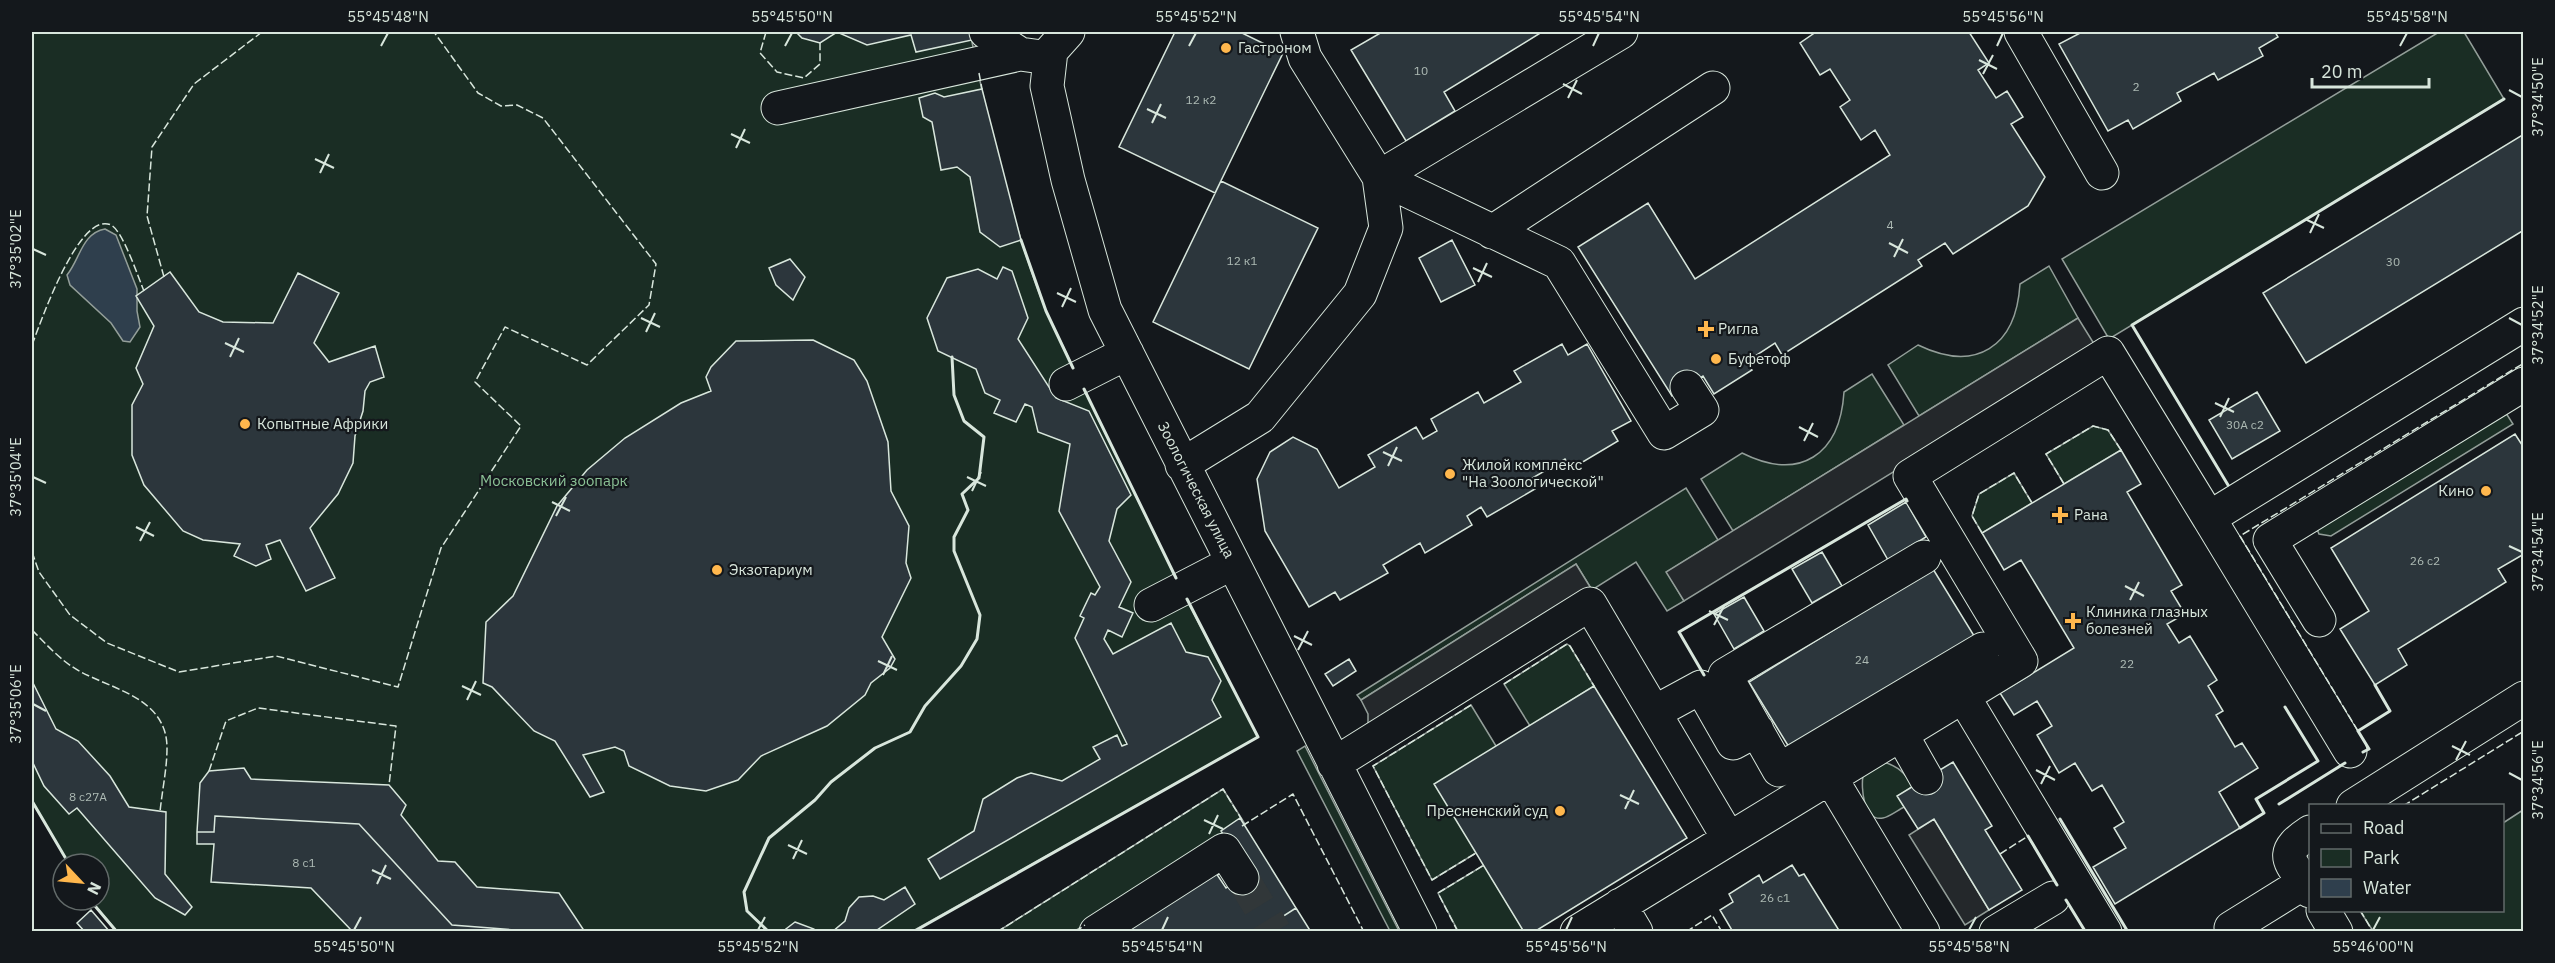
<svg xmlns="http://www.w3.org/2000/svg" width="2555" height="963" font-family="'IBM Plex Sans',sans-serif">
<rect width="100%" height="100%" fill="#14181c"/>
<path fill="#1a2d24" stroke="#939e99" stroke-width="1.5" d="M 32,32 L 970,32 C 988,125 1011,222 1046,311 L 1181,589 L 1258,737 L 913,931 L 117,931 L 90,900 L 99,900 L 99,864 L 69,864 L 32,801 Z
M 2439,32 L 2464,32 L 2504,99 L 2109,339 L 2062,259 Z
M 2049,266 L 2078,318 L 1919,416 L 1888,365 L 1918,345 C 1976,373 2016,347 2020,284 Z
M 1872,374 L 1904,425 L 1733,531 L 1701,479 L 1742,453 C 1800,482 1840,455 1844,392 Z
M 2504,410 L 2513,424 L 2331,536 L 2319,534 L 2317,529 Z
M 2093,426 L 2108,430 L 2121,450 L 2064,484 L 2046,454 Z
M 2014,473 L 2032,503 L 1982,533 L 1972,516 L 1979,494 Z
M 1686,488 L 1718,540 L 1667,572 L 1684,601 L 1667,611 L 1636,562 L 1592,590 L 1576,564 L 1361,700 L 1357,695 Z
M 1567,644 L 1570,646 L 1594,686 L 1530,726 L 1504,684 Z
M 1471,705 L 1496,746 L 1476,853 L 1432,880 L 1373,766 Z
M 1305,746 L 1399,931 L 1390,931 L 1297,751 Z
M 1883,762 C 1898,766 1905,773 1913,786 L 1898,796 L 1904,807 C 1898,810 1889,817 1883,818 C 1863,822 1861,787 1863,776 Z
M 1223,789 L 1245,824 L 1075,931 L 997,932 Z
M 2523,810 L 2523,931 L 2373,931 L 2360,911 L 2502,910 L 2503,823 Z
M 1484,865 L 1524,931 L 1458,931 L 1438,893 Z"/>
<path fill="#24282b" stroke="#939e99" stroke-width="1.5" d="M 2078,318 L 2096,347 L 1684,601 L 1666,572 Z
M 1576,564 L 1592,590 L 1368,724 L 1368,714 L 1361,700 Z
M 1934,819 L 1989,910 L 1965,925 L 1909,835 Z"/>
<path fill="#2f3f4d" stroke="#939e99" stroke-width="1.5" d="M 105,229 L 116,235 L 137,289 L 137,311 L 140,327 L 130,342 L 123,341 L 111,323 L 70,285 L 67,275 C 80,259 82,233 105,229 Z"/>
<path fill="#2c363c" stroke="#d8e6dc" stroke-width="1.5" d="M 796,32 L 970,32 L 972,40 L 916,52 L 911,35 L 867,45 L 837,32 L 820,43 L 802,38 Z
M 1175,32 L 1240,32 L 1283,53 L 1215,193 L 1119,147 Z
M 1382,32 L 1542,32 L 1444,92 L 1455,111 L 1406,141 L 1351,50 Z
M 1816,32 L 1969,32 L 1989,63 L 1978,70 L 1996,98 L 2007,91 L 2023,117 L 2011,124 L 2045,177 L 2028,206 L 1953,254 L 1945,243 L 1918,260 L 1922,266 L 1782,355 L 1775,343 L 1746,362 L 1752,370 L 1714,394 L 1703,376 L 1672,396 L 1578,247 L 1648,203 L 1695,279 L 1890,155 L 1875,130 L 1861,140 L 1840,107 L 1850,100 L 1830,69 L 1820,75 L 1800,43 Z
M 2082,32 L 2275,32 L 2278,37 L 2259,48 L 2263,56 L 2218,80 L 2214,73 L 2177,93 L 2181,101 L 2133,129 L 2128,120 L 2108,131 L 2059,44 Z
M 982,89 L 1021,240 L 1000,247 L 980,232 L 970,177 L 957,167 L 941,170 L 932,122 L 923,117 L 919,98 L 935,93 L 944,97 Z
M 2524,134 L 2524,230 L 2306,363 L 2263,293 Z
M 1221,181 L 1318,228 L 1249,369 L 1153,322 Z
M 1452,240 L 1475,285 L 1441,302 L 1419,258 Z
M 790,259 L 805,277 L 793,300 L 776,285 L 769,268 Z
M 1003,267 L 1012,271 L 1028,318 L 1018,339 L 1056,398 L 1089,411 L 1131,495 L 1117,509 L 1109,541 L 1131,582 L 1119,607 L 1133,613 L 1122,637 L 1108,630 L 1104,639 L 1113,654 L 1171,623 L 1186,652 L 1208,657 L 1221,681 L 1212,700 L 1221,717 L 940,879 L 928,859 L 974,831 L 983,799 L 1017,778 L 1031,773 L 1062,781 L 1100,759 L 1093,747 L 1117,735 L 1122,746 L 1127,744 L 1075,638 L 1084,618 L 1080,616 L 1091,593 L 1095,595 L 1100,587 L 1059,511 L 1070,444 L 1038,432 L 1032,407 L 1025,404 L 1016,422 L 994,413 L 1000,400 L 985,393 L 976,369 L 938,351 L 927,318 L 947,278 L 978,269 L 997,279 Z
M 170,272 L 199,312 L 223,322 L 273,323 L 298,273 L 339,293 L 314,343 L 329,362 L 375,346 L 384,377 L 370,382 L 365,391 L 363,411 L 355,436 L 353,463 L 338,494 L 310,528 L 335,578 L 306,591 L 280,540 L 266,545 L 271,559 L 256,566 L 234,556 L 240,544 L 203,540 L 183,531 L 144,485 L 132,455 L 132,405 L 143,384 L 136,368 L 154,326 L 136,296 Z
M 813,340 L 854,360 L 867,381 L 888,442 L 891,491 L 909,526 L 906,563 L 911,578 L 882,637 L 895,659 L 890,668 L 871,683 L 865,695 L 827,726 L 761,756 L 738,780 L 706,791 L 670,786 L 629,766 L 624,751 L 615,747 L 583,755 L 604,792 L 590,797 L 555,741 L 534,731 L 492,687 L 483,683 L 486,622 L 513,596 L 557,506 L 587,470 L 625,438 L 681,403 L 711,391 L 706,377 L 711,367 L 736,341 Z
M 1562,344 L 1568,355 L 1587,344 L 1631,421 L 1612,431 L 1618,441 L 1571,469 L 1565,459 L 1529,480 L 1535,489 L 1487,517 L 1481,507 L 1467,516 L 1472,525 L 1425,553 L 1420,543 L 1383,565 L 1388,573 L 1340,600 L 1335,592 L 1309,607 L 1265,531 L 1257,479 L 1270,452 L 1293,437 L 1317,449 L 1339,488 L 1375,467 L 1368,455 L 1416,427 L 1423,439 L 1437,431 L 1431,419 L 1478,392 L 1484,403 L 1521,382 L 1514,371 Z
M 2257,392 L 2280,431 L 2232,459 L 2209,420 Z
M 2515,434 L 2524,448 L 2524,554 L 2498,569 L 2506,582 L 2398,649 L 2407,665 L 2375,685 L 2340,629 L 2369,611 L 2331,548 Z
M 2121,450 L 2141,484 L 2127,492 L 2182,585 L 2171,591 L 2185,614 L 2167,624 L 2179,643 L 2190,636 L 2217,680 L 2208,686 L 2223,711 L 2216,715 L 2235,747 L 2242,743 L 2258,768 L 2219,792 L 2240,828 L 2115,904 L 2093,867 L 2126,848 L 2114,828 L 2124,822 L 2102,785 L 2092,791 L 2075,763 L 2059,773 L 2037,735 L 2052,726 L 2037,701 L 2014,715 L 2000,693 L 2074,648 L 2021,560 L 2004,570 L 1982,533 Z
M 1906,502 L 1926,537 L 1888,560 L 1868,525 Z
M 1822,552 L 1842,586 L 1812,603 L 1792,569 Z
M 1933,569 L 1976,639 L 1792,752 L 1749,682 Z
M 1744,597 L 1764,631 L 1734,649 L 1714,614 Z
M 1349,659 L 1356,671 L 1333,686 L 1325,674 Z
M 32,681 L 56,729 L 78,741 L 110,776 L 129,807 L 166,812 L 165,874 L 192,907 L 185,915 L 155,898 L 77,808 L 69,814 L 44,786 L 32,761 Z
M 1594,686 L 1687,838 L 1534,932 L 1524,932 L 1434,784 Z
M 1953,762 L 1992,826 L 1985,830 L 2022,890 L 1989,910 L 1934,819 L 1918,829 L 1897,796 Z
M 244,768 L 251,779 L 389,785 L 406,805 L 401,815 L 438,861 L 455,862 L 477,887 L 559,893 L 585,932 L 540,932 L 452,925 L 359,824 L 215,816 L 214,832 L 197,832 L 200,783 L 209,771 Z
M 215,816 L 359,824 L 452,925 L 540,932 L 353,932 L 311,888 L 211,882 L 214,844 L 197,844 L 197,832 L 214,832 Z
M 1240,818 L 1296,908 L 1263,929 L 1265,932 L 1122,932 L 1216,873 L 1226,888 L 1248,874 L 1221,831 Z
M 1792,865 L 1799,876 L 1804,874 L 1840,932 L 1733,932 L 1720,910 L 1733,902 L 1729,894 L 1759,875 L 1763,883 Z
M 905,887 L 915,904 L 874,932 L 832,932 L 845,921 L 849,908 L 859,897 L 873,896 L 884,900 Z
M 1296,908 L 1311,932 L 1265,932 L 1263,929 Z
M 91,910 L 110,932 L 85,932 L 77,923 Z
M 795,922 L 814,929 L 816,932 L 782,932 Z"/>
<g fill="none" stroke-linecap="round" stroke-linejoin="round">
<path stroke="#313739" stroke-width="33" stroke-dasharray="33 16" stroke-linecap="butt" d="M 1242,878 L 1275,932"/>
<g stroke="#d8e6dc" stroke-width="35">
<path id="minor" d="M 986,32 L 1020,54
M 1068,32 L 1051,51 L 1047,86 L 1068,180 L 1105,310 L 1420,932
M 1297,32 L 1305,58 L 1379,177 L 1621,32
M 2021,32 L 2102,173
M 778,108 L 1020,54 L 1049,58
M 1379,177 L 1559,263 L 1664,433 L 1702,410 L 1687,387
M 1492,232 L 1713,88
M 1066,384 L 1127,353
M 1182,465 L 1260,417 L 1360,294 L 1386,228 L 1379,177
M 2209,518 L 2350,751
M 1924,557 L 1725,675 L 1779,770 L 1983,649
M 1151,605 L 1232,563
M 2319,620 L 2270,540 L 2524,384
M 1963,696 L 2105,932
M 1655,712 L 1701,687 L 1733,743 L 1757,730
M 1901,734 L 1926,778
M 1334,764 L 1590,604 L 1729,839 L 2021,661 L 1910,476 L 2108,353 L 2209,518 L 2524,324
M 1830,777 L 1923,932
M 2353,806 L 2524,698
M 2310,832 C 2275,855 2292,862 2310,891
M 1620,905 L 1636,932
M 2323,910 L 2336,932
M 1096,932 L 1224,850 L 1242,878
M 1577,932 L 1729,839
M 1996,932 L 2053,898
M 2233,932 L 2231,928 L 2305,882"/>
</g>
<use href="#minor" stroke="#14181c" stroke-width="33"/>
<path stroke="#d8e6dc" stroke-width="1.5" stroke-dasharray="8 3" stroke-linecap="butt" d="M 766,32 L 760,53 L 777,72 L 804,78 L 820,64 L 820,43
M 2358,32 L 2359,32
M 979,73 L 982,89
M 164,277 L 147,216 L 152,147 L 194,84 L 262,32
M 32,345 C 40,324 79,210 111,225 C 123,231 138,277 144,291
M 2064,484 L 2046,454 L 2093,426 L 2108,430 L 2121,450
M 1982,533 L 1972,516 L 1979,494 L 2014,473 L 2032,503
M 32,552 L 39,572 L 70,615 L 107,643 L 179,672 L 276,656 L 398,687 L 441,548 L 521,426 L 475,382 L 505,327 L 587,365 L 649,305 L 656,264 L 543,118 L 517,105 L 501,106 L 478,93 L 434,32
M 32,630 C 47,645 62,662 81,672 C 115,690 167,699 167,748 C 167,769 162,791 160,812
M 1504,684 L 1567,644 L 1570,646 L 1594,686
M 1471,705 L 1373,766 L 1432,880 L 1476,853
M 2358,731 L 2240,536 L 2524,363
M 209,771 L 226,721 L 258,708 L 396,726 L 389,785
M 2403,806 L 2524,731
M 1242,826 L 1293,794 L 1364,932
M 2000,854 L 2028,836
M 2360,910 L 2373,932
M 997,932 L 1223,789 L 1242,820
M 1075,932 L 1085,925
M 1458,932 L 1438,893 L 1484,865
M 1686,932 L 1712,915 L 1722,932"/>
<path stroke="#d8e6dc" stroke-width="3" d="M 1021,240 L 1046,311 L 1073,368
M 1084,389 L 1176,578
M 2228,485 L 2132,325 L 2504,99
M 1704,675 L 1679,632 L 1906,499 L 1907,501
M 2363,752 L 2369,749 L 2358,731 L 2390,711 L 2375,685
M 32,801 L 69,864
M 2279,804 L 2345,763
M 2060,819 L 2128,932
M 2240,828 L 2264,813 L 2256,799 L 2318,761 L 2285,707
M 2028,836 L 2057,885
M 90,900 L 117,932
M 2066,900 L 2085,931
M 769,932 L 747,911 L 744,892 L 769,838 L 815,800 L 831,782 L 875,748 L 910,732 L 925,706 L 961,666 L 977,639 L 980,615 L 954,551 L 954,537 L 968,510 L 962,494 L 979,478 L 984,437 L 964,421 L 954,395 L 952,357
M 913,932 L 1258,737 L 1187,599"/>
</g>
<path fill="none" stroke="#d8e6dc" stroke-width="2" d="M 381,46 L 388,33M 785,46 L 792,33M 1189,46 L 1196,33M 1593,46 L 1599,33M 1997,46 L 2003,33M 2400,46 L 2407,33M 1979,60 L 1997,69M 1983,74 L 1993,55M 1563,84 L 1582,94M 2509,90 L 2522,97M 1568,98 L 1577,80M 1147,109 L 1166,118M 1152,123 L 1161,104M 731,134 L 750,143M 736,148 L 745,129M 315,159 L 334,168M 320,173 L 329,154M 2305,219 L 2324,228M 2310,233 L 2319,214M 1889,243 L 1908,253M 33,249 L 46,255M 1894,257 L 1903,239M 1473,268 L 1492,277M 1478,282 L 1487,263M 1057,293 L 1076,302M 1062,307 L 1071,288M 641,318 L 660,327M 2509,318 L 2522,325M 646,332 L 655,313M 225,343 L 244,352M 230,357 L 239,338M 2215,403 L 2234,412M 2220,417 L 2229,398M 1799,427 L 1818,437M 1804,441 L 1813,423M 1383,452 L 1402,461M 1388,466 L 1397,447M 33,477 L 46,483M 967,477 L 986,486M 972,491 L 981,472M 552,502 L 570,511M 556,516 L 566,497M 136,527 L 154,536M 140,541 L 150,522M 2509,546 L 2522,552M 2125,586 L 2144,596M 2130,600 L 2139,582M 1709,611 L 1728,620M 1714,625 L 1724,606M 1294,636 L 1312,645M 1298,650 L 1308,631M 878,661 L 897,670M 883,675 L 892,656M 462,686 L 481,695M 467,700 L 476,681M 33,704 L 46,711M 2452,746 L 2470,755M 2456,760 L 2466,741M 2036,770 L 2055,780M 2509,773 L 2522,780M 2041,784 L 2050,766M 1620,795 L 1639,804M 1625,809 L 1634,790M 1204,820 L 1223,829M 1209,834 L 1218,815M 788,845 L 807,854M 793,859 L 802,840M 372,870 L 391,879M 377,884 L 386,865M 354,930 L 361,917M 758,930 L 765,917M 1162,930 L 1168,917M 1566,930 L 1572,917M 1969,930 L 1976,917M 2373,930 L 2380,917"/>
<g fill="#ffb74d" stroke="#14181c" stroke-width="2">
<circle cx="1226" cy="48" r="6"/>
<path d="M1703 320h6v6h6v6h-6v6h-6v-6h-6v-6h6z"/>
<circle cx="1716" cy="359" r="6"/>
<circle cx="245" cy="424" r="6"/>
<circle cx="1450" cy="474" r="6"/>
<circle cx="2486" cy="491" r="6"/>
<path d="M2057 506h6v6h6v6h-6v6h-6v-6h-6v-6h6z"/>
<circle cx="717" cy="570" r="6"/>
<path d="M2070 612h6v6h6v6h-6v6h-6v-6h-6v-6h6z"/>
<circle cx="1560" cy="811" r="6"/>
</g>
<g text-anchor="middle" stroke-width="4.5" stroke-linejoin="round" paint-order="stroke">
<g font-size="12" fill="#adbab4">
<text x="1421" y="75">10</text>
<text x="2136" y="91">2</text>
<text x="1201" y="104">12 к2</text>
<text x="1890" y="229">4</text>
<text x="1242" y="265">12 к1</text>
<text x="2393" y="266">30</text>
<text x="2245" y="429">30А с2</text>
<text x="2425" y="565">26 с2</text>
<text x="1862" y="664">24</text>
<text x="2127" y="668">22</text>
<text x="88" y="801">8 с27А</text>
<text x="304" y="867">8 с1</text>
<text x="1775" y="902">26 с1</text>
</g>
<g font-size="15" fill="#d8e6dc" stroke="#14181c" text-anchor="start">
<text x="1238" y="53">Гастроном</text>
<text x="1718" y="334">Ригла</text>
<text x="1728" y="364">Буфетоф</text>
<text x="257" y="429">Копытные Африки</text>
<text x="1462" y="470">Жилой комплекс<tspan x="1462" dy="17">"На Зоологической"</tspan></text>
<text x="2474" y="496" text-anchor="end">Кино</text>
<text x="2074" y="520">Рана</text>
<text x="729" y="575">Экзотариум</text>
<text x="2086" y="617">Клиника глазных<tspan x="2086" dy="17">болезней</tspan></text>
<text x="1548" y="816" text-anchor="end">Пресненский суд</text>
</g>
<g font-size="15" fill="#8ac095" stroke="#14181c">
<text x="554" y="486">Московский зоопарк</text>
</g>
<g font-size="15" fill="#d8e6dc" stroke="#14181c">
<text transform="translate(1196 490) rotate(63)" y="5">Зоологическая улица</text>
</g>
</g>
<rect width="2555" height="963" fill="none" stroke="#14181c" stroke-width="66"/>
<rect x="2309" y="804" width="195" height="108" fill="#14181c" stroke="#626a69" stroke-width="1.5"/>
<rect x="2321" y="824" width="30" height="9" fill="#14181c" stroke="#626a69" stroke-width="1.5"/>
<text x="2363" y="834" font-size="18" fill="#d8e6dc">Road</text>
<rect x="2321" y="849" width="30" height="18" fill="#1a2d24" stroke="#626a69" stroke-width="1.5"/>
<text x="2363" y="864" font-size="18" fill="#d8e6dc">Park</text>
<rect x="2321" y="879" width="30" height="18" fill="#2f3f4d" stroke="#626a69" stroke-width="1.5"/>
<text x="2363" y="894" font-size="18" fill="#d8e6dc">Water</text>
<g transform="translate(81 882) rotate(116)"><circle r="28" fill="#14181c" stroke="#626a69" stroke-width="1.5"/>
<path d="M0-4.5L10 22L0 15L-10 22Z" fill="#ffb74d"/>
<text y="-9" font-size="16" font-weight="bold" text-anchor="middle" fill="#d8e6dc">N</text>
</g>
<path d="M2312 78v9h117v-9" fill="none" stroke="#d8e6dc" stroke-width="3"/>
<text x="2321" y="78" font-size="18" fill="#d8e6dc" stroke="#14181c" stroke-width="4.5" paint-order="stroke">20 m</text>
<rect x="33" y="33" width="2489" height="897" fill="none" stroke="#d8e6dc" stroke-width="2"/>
<g font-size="15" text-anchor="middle" fill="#d8e6dc">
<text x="388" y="22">55°45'48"N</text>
<text x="792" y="22">55°45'50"N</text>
<text x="1196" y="22">55°45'52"N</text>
<text x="1599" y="22">55°45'54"N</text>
<text x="2003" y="22">55°45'56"N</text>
<text x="2407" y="22">55°45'58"N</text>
<text transform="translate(2538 97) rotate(-90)" y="5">37°34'50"E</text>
<text transform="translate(16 249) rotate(-90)" y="5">37°35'02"E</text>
<text transform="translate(2538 325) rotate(-90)" y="5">37°34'52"E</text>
<text transform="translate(16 477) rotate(-90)" y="5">37°35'04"E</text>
<text transform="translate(2538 552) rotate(-90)" y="5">37°34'54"E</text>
<text transform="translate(16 704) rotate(-90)" y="5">37°35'06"E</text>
<text transform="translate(2538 780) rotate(-90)" y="5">37°34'56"E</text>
<text x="354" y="952">55°45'50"N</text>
<text x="758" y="952">55°45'52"N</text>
<text x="1162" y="952">55°45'54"N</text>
<text x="1566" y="952">55°45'56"N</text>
<text x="1969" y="952">55°45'58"N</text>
<text x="2373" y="952">55°46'00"N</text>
</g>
</svg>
